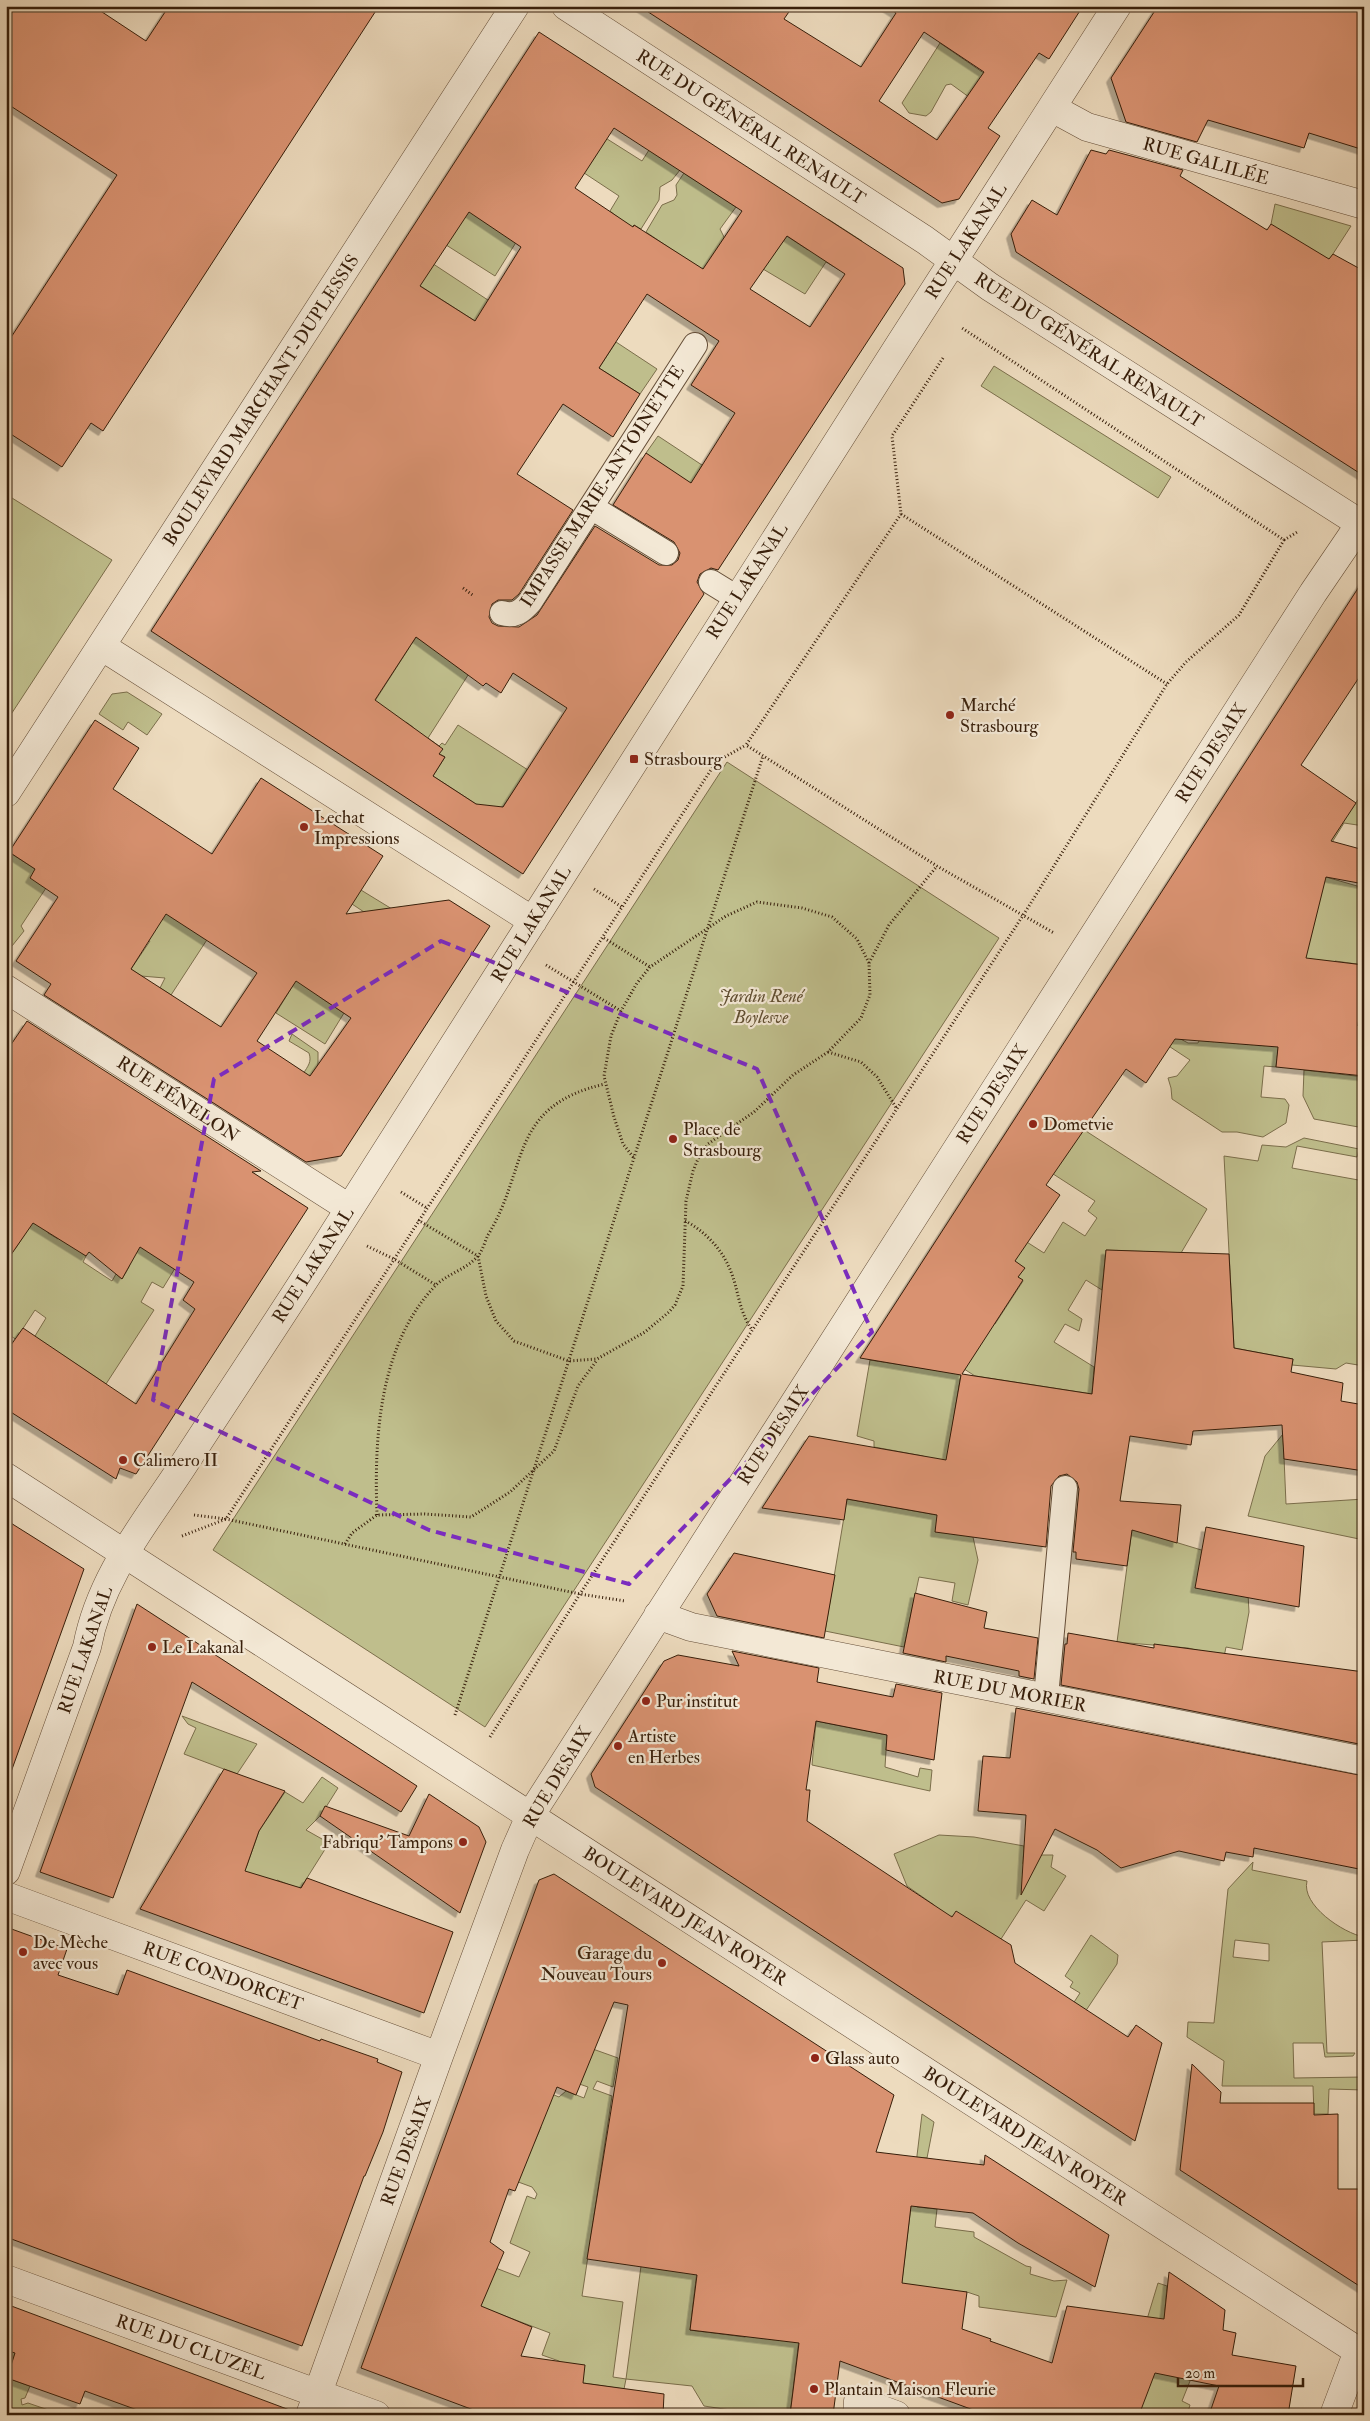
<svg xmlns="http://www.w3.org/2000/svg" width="1370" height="2421" font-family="'IM FELL Double Pica',serif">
<defs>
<filter id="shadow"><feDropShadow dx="-4.5" dy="4.5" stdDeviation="0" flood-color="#0004"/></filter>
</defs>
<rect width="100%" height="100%" fill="#eddbbe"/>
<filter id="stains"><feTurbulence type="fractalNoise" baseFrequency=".004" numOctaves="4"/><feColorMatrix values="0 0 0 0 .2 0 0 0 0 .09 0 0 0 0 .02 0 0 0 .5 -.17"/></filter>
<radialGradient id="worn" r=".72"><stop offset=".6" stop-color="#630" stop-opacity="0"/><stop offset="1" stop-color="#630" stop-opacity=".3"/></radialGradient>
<path fill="#bfbe8c" stroke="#7b6e4b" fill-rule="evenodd" d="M 940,43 L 991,78 L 973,100 L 951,84 L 946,85 L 931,112 L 926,116 L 909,113 L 902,103 Z
M 604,137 L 642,161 L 649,150 L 680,170 L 672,180 L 660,187 L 659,200 L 641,229 L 634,225 L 632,229 L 610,211 L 619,196 L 566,161 Z
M 684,173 L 736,207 L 720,229 L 726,241 L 712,277 L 646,232 L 662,205 L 674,200 L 677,195 L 676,185 Z
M 441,184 L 520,236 L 495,276 L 443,243 Z
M 1275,204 L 1351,226 L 1309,291 L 1271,224 Z
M 828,219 L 862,241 L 838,269 L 826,262 L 805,294 L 763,269 L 787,236 L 808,250 Z
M 403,244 L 503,310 L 475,321 L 408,278 Z
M 616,342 L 657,369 L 640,394 L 599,368 Z
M 994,366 L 1171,477 L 1158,498 L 981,386 Z
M 658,436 L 708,469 L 688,499 L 646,453 Z
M 12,498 L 112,560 L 6,722 L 6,508 Z
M 416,637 L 470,672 L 428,738 L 439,746 L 442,743 L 445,745 L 458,725 L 528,770 L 496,817 L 433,776 L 445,757 L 423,744 L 413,727 L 406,722 L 404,725 L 373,704 Z
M 127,692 L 162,714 L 147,735 L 128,722 L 123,730 L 99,714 L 112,694 Z
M 727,762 L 999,938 L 485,1727 L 213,1550 Z
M 1364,791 L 1364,826 L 1344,823 L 1331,844 L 1310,831 L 1351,810 Z
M 9,852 L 35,869 L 46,888 L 21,926 L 24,931 L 12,946 L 6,942 L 6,857 Z
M 157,867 L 212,932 L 171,995 L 160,988 L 165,978 L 141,976 L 131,969 L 150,941 L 121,923 Z
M 338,876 L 392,909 L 382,924 L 346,900 L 340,924 Z
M 1326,877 L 1364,888 L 1364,965 L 1335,961 L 1332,983 L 1280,1033 L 1276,1067 L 1264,1066 L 1261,1097 L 1285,1099 L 1289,1105 L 1286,1123 L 1263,1137 L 1237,1132 L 1222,1132 L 1172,1099 L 1171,1088 L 1168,1078 L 1177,1076 L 1190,1060 L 1158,1039 L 1164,1030 L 1188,1043 L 1198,1043 L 1209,1020 Z
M 340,966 L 320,997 L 344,1013 L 325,1044 L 276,1013 L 295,982 L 288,977 Z
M 292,1034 L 318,1052 L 318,1065 L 332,1087 L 303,1074 C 308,1066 312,1062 309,1053 L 289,1041 Z
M 1304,1070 L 1364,1077 L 1364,1128 L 1314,1119 L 1303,1096 Z
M 1078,1126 L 1207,1209 L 1181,1253 L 1106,1250 L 1102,1290 L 1086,1280 L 1068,1310 L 1082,1319 L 1079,1331 L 1065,1324 L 1054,1342 L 1094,1367 L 1092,1394 L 975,1376 L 947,1358 L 976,1312 L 995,1324 L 1023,1281 L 1018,1277 L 1024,1268 L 1012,1259 L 1008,1230 L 1044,1253 L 1063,1222 L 1085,1236 L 1097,1218 L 1088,1211 L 1095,1201 L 1047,1170 Z
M 1304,1138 L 1359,1149 L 1357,1157 L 1297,1146 L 1292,1168 L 1364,1181 L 1364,1366 L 1346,1363 L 1336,1369 L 1292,1365 L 1293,1359 L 1234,1348 L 1224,1156 L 1258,1161 L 1262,1145 L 1286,1147 Z
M 41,1209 L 48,1233 L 58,1239 L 67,1226 L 73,1247 L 86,1256 L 83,1262 L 112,1281 L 116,1274 L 122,1279 L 129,1267 L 137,1234 L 180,1260 L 163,1288 L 152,1282 L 141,1302 L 154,1310 L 106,1384 L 64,1356 L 28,1347 L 6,1333 L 6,1243 L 15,1249 ZM 35,1310 L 46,1318 L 32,1341 L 20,1333 Z
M 870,1360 L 961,1374 L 945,1472 L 923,1456 L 874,1447 L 874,1441 L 857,1436 Z
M 1283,1434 L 1286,1504 L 1364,1499 L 1364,1516 L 1359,1517 L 1360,1534 L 1364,1535 L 1364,1540 L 1248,1516 L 1265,1456 Z
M 847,1499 L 937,1515 L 973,1537 L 978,1560 L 968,1605 L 952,1601 L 955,1583 L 919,1577 L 904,1647 L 825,1631 Z
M 1132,1529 L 1208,1552 L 1247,1576 L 1249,1612 L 1242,1650 L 1226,1647 L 1224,1657 L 1188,1648 L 1117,1642 Z
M 182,1716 L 257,1744 L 237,1774 L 184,1754 L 196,1728 L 188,1724 Z
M 816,1721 L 887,1735 L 885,1767 L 918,1777 L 920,1768 L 932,1770 L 930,1791 L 812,1765 Z
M 322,1777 L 338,1788 L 321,1815 L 306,1830 L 329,1843 L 300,1889 L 277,1880 L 266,1910 L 225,1861 L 246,1868 L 259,1831 L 285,1792 L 303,1803 Z
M 939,1835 L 974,1837 L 1024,1846 L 1023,1864 L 1034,1869 L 1041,1855 L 1053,1855 L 1051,1867 L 1066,1876 L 1044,1911 L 1026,1900 L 1001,1939 L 943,1931 L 914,1934 L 934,1905 L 907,1886 L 894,1854 Z
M 1253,1862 L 1252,1870 L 1307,1881 C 1301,1905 1343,1933 1364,1937 L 1364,1940 L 1322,1942 L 1327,2053 L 1355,2053 L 1353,2056 L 1325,2057 L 1323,2043 L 1293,2043 L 1294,2078 L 1364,2077 L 1364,2090 L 1329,2089 L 1328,2114 L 1314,2114 L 1313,2086 L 1222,2086 L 1224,2061 L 1187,2037 L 1188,2022 L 1214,2023 L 1228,1889 ZM 1235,1940 L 1269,1944 L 1269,1961 L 1233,1957 Z
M 1091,1935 L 1118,1955 L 1117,1964 L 1079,2021 L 1067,2013 L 1080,1993 L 1070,1987 L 1073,1982 L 1065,1976 Z
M 562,2038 L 618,2058 L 613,2087 L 597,2081 L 593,2089 L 612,2096 L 582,2296 L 623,2302 L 613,2377 L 626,2379 L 647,2221 L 702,2229 L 690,2330 L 745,2337 L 804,2297 L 790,2415 L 737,2415 L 737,2411 L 704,2406 L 692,2386 L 626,2379 L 624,2389 L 583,2383 L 559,2361 L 542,2355 L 550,2333 L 465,2301 L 480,2262 L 519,2277 L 530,2252 L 510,2243 L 527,2196 L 535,2199 L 537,2194 L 532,2187 L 510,2179 L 535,2141 L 541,2127 L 529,2121 L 549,2093 L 559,2097 L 566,2091 L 584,2098 L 588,2087 L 551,2074 Z
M 922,2114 L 934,2122 L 927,2158 L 923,2158 L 917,2207 L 937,2209 L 935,2227 L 974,2232 L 974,2237 L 1026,2266 L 1031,2267 L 1030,2274 L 1054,2281 L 1067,2280 L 1056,2317 L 979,2307 L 979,2296 L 967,2292 L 900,2297 Z
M 1158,2283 L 1167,2286 L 1162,2344 L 1196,2350 L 1190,2381 L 1182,2401 L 1190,2405 L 1187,2415 L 1118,2415 Z
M 6,2350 L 15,2353 L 7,2378 L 30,2386 L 25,2398 L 21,2399 L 22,2405 L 28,2403 L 63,2415 L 6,2415 Z"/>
<path fill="#d99271" stroke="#371e0a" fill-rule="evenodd" filter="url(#shadow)" d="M 6,6 L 93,6 L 146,41 L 169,6 L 379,6 L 103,431 L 91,423 L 62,467 L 6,431 L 6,345 L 117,175 L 6,103 Z
M 639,6 L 793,6 L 784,19 L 861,67 L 896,13 L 885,6 L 1083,6 L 1049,59 L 1039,53 L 988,128 L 1000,136 L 959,199 L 942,203 ZM 924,32 L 984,72 L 937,140 L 879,101 Z
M 1158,6 L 1364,6 L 1364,150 L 1309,133 L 1304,148 L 1208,120 L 1197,142 L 1126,122 L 1111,78 Z
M 539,32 L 903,268 L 905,284 L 718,570 L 711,568 L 700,574 L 697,582 L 704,594 L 523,874 L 151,631 ZM 614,128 L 742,211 L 703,269 L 634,225 L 633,227 L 575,188 ZM 469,212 L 521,247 L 475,321 L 420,286 ZM 787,236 L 845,274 L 810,327 L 750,289 ZM 647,294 L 719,341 L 691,385 L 735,413 L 691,483 L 646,453 L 613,505 L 674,542 L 680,553 L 678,560 L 672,565 L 659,565 L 595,526 L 537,615 L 519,627 L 498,626 L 492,623 L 489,617 L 492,604 L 498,600 L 512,600 L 519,594 L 573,510 L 517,474 L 563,404 L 613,437 L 640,394 L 599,368 ZM 416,637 L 483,686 L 486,683 L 501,693 L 513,673 L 567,708 L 503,807 L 476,804 L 433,776 L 445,757 L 439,754 L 443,749 L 375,700 Z
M 1091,150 L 1106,154 L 1109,150 L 1183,170 L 1180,176 L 1267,230 L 1271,224 L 1329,259 L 1333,254 L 1364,271 L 1364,476 L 1016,252 L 1011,234 L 1032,200 L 1057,215 Z
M 1364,579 L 1364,670 L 1301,765 L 1356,803 L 1331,841 L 1364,850 L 1364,884 L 1326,877 L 1306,958 L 1364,965 L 1358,1026 L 1364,1027 L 1364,1076 L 1276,1067 L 1278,1047 L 1175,1039 L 1146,1083 L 1126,1069 L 1046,1185 L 1060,1195 L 1015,1261 L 1025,1268 L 1018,1277 L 1023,1280 L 962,1374 L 1092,1394 L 1106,1250 L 1229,1254 L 1234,1348 L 1293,1359 L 1291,1372 L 1343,1383 L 1341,1401 L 1364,1405 L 1364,1471 L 1284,1459 L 1282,1425 L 1193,1431 L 1191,1445 L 1130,1436 L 1120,1501 L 1181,1505 L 1177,1543 L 1132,1530 L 1127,1566 L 1076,1559 L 1076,1552 L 1073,1552 L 1079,1489 L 1077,1482 L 1067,1474 L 1059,1476 L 1051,1486 L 1046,1547 L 935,1532 L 937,1515 L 847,1499 L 844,1520 L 762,1508 L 809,1436 L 946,1460 L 961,1375 L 860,1358 Z
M 95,720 L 139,748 L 113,789 L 212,854 L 261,778 L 383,856 L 346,914 L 449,900 L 490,926 L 341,1156 L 306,1162 L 44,995 L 51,984 L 16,961 L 58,897 L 30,878 L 35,869 L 9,852 ZM 166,914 L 257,973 L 221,1027 L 131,969 ZM 296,981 L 351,1018 L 310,1076 L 257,1041 Z
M 27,1021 L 261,1171 L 252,1172 L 308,1208 L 136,1474 L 120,1468 L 116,1479 L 6,1409 L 6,1352 L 23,1328 L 136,1404 L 195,1309 L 183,1300 L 194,1282 L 140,1247 L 122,1279 L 89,1252 L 86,1256 L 33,1223 L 6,1262 L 6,1052 Z
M 6,1520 L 84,1569 L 11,1772 L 6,1772 Z
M 1206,1527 L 1304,1546 L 1299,1607 L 1195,1588 Z
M 734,1553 L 835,1575 L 824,1638 L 717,1616 L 707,1594 Z
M 915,1593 L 987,1612 L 984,1628 L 1038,1638 L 1034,1679 L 1019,1676 L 1019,1671 L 946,1656 L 946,1662 L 903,1653 Z
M 137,1604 L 417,1786 L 401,1812 L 192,1682 L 113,1898 L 40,1872 Z
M 1068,1633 L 1154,1648 L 1154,1644 L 1364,1672 L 1364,1745 L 1061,1685 L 1065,1644 L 1067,1644 Z
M 732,1651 L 819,1668 L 817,1682 L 893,1697 L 896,1684 L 942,1693 L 934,1760 L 886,1750 L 887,1735 L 816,1721 L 806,1790 L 810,1790 L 807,1821 L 952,1917 L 956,1911 L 1011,1945 L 1015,1963 L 1128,2037 L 1136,2025 L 1162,2043 L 1135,2141 L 595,1787 L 591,1774 L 664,1661 L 678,1655 L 739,1666 Z
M 1016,1708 L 1364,1776 L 1364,1870 L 1254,1848 L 1253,1857 L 1226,1852 L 1224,1861 L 1179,1851 L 1121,1868 L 1097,1850 L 1055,1829 L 1021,1895 L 1026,1815 L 978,1811 L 983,1756 L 1010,1758 Z
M 224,1769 L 285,1791 L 259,1831 L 245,1871 L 301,1888 L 307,1878 L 453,1932 L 424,2013 L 140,1909 Z
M 429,1794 L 479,1827 L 486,1842 L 460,1913 L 320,1816 L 325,1806 L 409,1836 Z
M 554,1874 L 894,2095 L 876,2152 L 984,2165 L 985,2155 L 1109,2235 L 1095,2287 L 1018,2243 L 973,2213 L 911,2206 L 902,2283 L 967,2292 L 962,2329 L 991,2339 L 990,2341 L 1052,2363 L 1067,2306 L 1164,2319 L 1169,2272 L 1225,2310 L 1223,2330 L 1236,2333 L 1232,2355 L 1296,2366 L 1288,2415 L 1209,2415 L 1219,2386 L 1155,2373 L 1139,2415 L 987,2415 L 840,2361 L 833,2415 L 790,2415 L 799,2343 L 690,2330 L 697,2275 L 587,2259 L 628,2005 L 614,2002 L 576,2095 L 557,2087 L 515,2191 L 509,2189 L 490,2242 L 504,2252 L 481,2306 L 532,2327 L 521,2356 L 585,2365 L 583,2383 L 664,2394 L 663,2415 L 487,2415 L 361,2368 L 539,1880 Z
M 6,1927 L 67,1949 L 58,1975 L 118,1995 L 127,1970 L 320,2041 L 321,2039 L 378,2059 L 377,2062 L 402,2072 L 383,2132 L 365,2176 L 364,2176 L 302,2346 L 6,2237 Z
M 1192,2064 L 1221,2092 L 1220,2103 L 1314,2103 L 1314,2115 L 1338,2114 L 1338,2189 L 1364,2189 L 1364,2289 L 1180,2170 Z
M 6,2304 L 295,2412 L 295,2415 L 151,2415 L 85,2391 L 80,2404 L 7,2378 L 15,2353 L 6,2350 Z"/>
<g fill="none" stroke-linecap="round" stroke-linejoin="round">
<g stroke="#644d37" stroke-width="26">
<path id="service" d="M 591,507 L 666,553
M 711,582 L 737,598
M 502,613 C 515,617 522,611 530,602 L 695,345
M 1046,1697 L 1065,1488"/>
</g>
<g stroke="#644d37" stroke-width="29">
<path id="minor" d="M 566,6 L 925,240 L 990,287 L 1364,526
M 1052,108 L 1087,127 L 1364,205
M 101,646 L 533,921
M 6,793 L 515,6
M 6,989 L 349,1208
M 658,1615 L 691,1627 L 1364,1761
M 6,1871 L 87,1647 C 100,1577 144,1525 182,1467 C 233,1388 286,1310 336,1230 C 594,821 855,413 1117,6
M 6,1896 L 439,2056
M 6,2279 L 376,2415
M 310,2415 L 439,2056 L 515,1850 L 530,1816 L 1313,593 L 1364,518
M 857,2415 L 858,2401 L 896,2415
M 1334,2415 L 1358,2351"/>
</g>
<g stroke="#644d37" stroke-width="29">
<path id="tertiary" d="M 6,1477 L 1364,2355"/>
</g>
<path stroke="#371e0a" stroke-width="3" stroke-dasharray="1 2.5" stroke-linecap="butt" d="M 943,358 L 892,436 L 901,514 L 746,745 L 937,866 L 1054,933
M 901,514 L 1167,684
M 1284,540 L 1299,531
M 463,588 L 474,596
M 594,889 L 622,907
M 604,938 L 650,967
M 869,963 L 889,925 L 937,866
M 546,965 L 621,1011
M 828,1052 L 861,1062 L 877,1077 L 897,1109
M 401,1192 L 427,1208
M 418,1220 L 478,1256 L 486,1296 L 496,1321 L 514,1341 L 569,1361 L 597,1359 L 645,1332 L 669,1312 L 675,1305 L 683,1286 L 686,1201 L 693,1171 L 698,1159 L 708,1144 L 754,1112 L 793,1075 L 828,1052 L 861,1018 L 870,995 L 869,963 L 857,939 L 832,917 L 802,908 L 757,902 L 726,916 L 650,967 L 637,983 L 621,1011 L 611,1036 L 604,1076 L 614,1117 L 623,1144 L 634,1158
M 685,1221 C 702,1229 720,1247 728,1265 C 739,1287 737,1308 752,1330
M 367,1246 L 394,1259 L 436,1285
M 194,1515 L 226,1519 L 580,1594 L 625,1601
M 377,1515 C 374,1438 379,1345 435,1286 C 447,1274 467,1269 478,1256 C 483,1250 485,1241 488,1235 C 529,1168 508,1106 605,1084
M 182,1536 L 226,1519 L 716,762 L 746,745
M 345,1544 L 352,1533 L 377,1515 L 425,1514 L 471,1517 L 510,1492 L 554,1451 L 578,1386 L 597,1360
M 455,1715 L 763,756
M 490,1737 L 580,1594 L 1024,914 L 1167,684 L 1186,662 L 1239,615 L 1284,540 L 962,328"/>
<use href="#service" stroke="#f3e8d5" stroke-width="24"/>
<use href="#minor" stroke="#f3e8d5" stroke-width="28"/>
<use href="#tertiary" stroke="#f3e8d5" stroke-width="28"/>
</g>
<path fill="none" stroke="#7b2cbf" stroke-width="4" stroke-dasharray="10 6" stroke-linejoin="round" d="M 441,941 L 757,1069 L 872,1332 L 629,1584 L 429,1530 L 153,1400 L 214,1079 Z"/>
<g fill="#8f2418" stroke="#f3e8d5" stroke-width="2">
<circle cx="950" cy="715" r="5"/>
<rect x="629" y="754" width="10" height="10" rx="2.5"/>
<circle cx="304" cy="827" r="5"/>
<circle cx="1033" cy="1124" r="5"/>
<circle cx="673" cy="1139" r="5"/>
<circle cx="123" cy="1460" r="5"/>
<circle cx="152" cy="1647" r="5"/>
<circle cx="646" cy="1701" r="5"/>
<circle cx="618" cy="1746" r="5"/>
<circle cx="463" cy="1842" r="5"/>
<circle cx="23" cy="1952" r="5"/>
<circle cx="662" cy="1963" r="5"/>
<circle cx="815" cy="2058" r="5"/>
<circle cx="814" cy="2389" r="5"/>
</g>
<g text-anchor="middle" stroke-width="4.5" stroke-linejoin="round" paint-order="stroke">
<g font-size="18" fill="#371e0a" stroke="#f3e8d5">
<text transform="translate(751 127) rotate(33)" y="6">RUE DU GÉNÉRAL RENAULT</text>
<text transform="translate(1206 161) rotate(16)" y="6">RUE GALILÉE</text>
<text transform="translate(966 241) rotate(-57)" y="6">RUE LAKANAL</text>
<text transform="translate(1089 350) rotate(33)" y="6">RUE DU GÉNÉRAL RENAULT</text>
<text transform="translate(261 400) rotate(-57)" y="6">BOULEVARD MARCHANT-DUPLESSIS</text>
<text transform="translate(602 486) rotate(-57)" y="6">IMPASSE MARIE-ANTOINETTE</text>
<text transform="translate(747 581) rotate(-57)" y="6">RUE LAKANAL</text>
<text transform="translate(1211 753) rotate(-57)" y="6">RUE DESAIX</text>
<text transform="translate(531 924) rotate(-58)" y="6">RUE LAKANAL</text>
<text transform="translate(992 1094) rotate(-57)" y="6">RUE DESAIX</text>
<text transform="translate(178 1099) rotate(33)" y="6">RUE FÉNELON</text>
<text transform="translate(313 1265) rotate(-57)" y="6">RUE LAKANAL</text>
<text transform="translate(773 1435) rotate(-57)" y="6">RUE DESAIX</text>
<text transform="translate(85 1650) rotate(-71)" y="6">RUE LAKANAL</text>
<text transform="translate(1010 1691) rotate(11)" y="6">RUE DU MORIER</text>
<text transform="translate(557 1777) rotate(-59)" y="6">RUE DESAIX</text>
<text transform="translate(685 1916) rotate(33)" y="6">BOULEVARD JEAN ROYER</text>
<text transform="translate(223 1976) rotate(20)" y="6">RUE CONDORCET</text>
<text transform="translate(1025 2136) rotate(33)" y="6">BOULEVARD JEAN ROYER</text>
<text transform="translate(406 2151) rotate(-70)" y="6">RUE DESAIX</text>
<text transform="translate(191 2347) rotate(20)" y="6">RUE DU CLUZEL</text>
</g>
<g font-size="18" fill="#371e0a" stroke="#f3e8d5" text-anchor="start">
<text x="960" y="711">Marché<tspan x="960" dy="21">Strasbourg</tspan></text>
<text x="644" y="765">Strasbourg</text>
<text x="314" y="823">Lechat<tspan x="314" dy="21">Impressions</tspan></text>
<text x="1043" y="1130">Dometvie</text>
<text x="683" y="1135">Place de<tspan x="683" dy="21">Strasbourg</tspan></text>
<text x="133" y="1466">Calimero II</text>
<text x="162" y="1653">Le Lakanal</text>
<text x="656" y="1707">Pur institut</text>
<text x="628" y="1742">Artiste<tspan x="628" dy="21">en Herbes</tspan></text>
<text x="453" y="1848" text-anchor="end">Fabriqu' Tampons</text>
<text x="33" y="1948">De Mèche<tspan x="33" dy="21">avec vous</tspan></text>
<text x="652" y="1959" text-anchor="end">Garage du<tspan x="652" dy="21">Nouveau Tours</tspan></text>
<text x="825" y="2064">Glass auto</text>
<text x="824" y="2395">Plantain Maison Fleurie</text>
</g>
<g font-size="18" font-style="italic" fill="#604e31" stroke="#f3e8d5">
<text x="761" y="1002">Jardin René<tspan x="761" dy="21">Boylesve</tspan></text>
</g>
</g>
<rect width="1370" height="2421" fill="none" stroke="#eddbbe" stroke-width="25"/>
<rect x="8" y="8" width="1355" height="2406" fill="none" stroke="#371e0a" stroke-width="2.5"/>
<rect x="12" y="12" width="1345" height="2396" fill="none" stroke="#371e0a"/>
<path d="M1178 2378v8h125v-8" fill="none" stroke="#371e0a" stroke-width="2.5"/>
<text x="1185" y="2378" font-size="15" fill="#371e0a" stroke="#f3e8d5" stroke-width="4" paint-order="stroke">20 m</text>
<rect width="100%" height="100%" filter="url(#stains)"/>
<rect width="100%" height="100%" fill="url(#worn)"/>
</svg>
